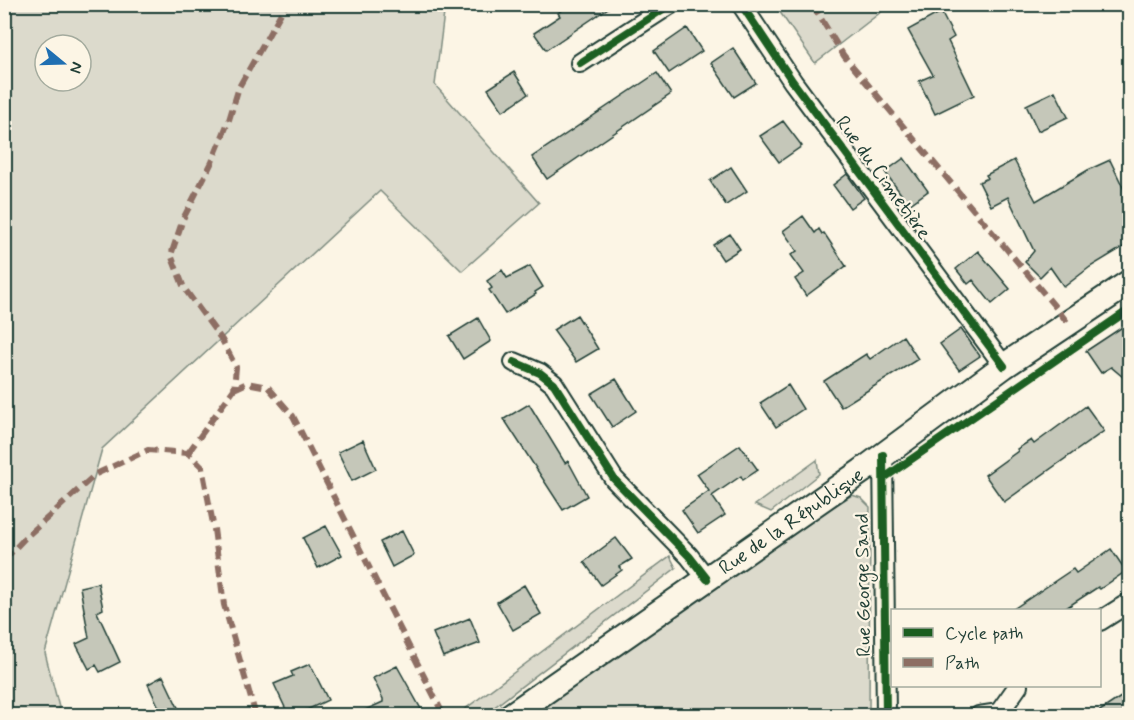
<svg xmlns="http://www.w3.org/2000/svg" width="1134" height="720" font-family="Mynerve,sans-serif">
<rect width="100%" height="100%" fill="#fcf5e5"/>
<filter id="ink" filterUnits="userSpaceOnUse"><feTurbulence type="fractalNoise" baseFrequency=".0167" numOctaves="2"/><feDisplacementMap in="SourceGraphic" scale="12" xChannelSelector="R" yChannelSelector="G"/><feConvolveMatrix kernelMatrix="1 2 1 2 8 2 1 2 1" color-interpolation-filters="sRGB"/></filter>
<g filter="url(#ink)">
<path fill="#dcdacc" stroke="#7e8c80" stroke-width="1.5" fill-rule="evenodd" d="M 4,5 L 445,5 L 435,85 L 539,203 L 462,271 L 380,191 L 102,449 L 45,653 L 61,715 L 5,715 ZM 45,45 L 81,45 L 81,81 L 45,81 Z
M 775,5 L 890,5 L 815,63 Z
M 817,460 L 819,474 L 771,512 L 755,505 Z
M 852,495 L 861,498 L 870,507 L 869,715 L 533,715 L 831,508 Z
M 670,556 L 676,568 L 484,715 L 457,715 Z"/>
<path fill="#c5c7b9" stroke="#1f3d34" stroke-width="1.5" d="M 570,4 L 614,4 L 546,50 L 534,33 L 560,16 L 558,13 Z
M 941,12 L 954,37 L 948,41 L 974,95 L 935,114 L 919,81 L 933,75 L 908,30 Z
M 687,28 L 702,51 L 669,73 L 654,51 Z
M 733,48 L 756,83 L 734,97 L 711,63 Z
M 514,72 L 528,94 L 503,111 L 488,89 Z
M 657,73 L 671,94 L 547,179 L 532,157 Z
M 1055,91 L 1068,117 L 1038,131 L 1026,105 Z
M 783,121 L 802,146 L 779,162 L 760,136 Z
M 904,158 L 928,191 L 909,205 L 885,172 Z
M 1014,160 L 1036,201 L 1088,170 L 1110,160 L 1130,202 L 1130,243 L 1090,267 L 1064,287 L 1050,267 L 1040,277 L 1025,262 L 1034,251 L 1008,197 L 991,206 L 979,182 L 988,178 L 986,175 Z
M 731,167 L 747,191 L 726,205 L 710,181 Z
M 847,174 L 864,198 L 850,208 L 833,185 Z
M 803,216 L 815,233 L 819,229 L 822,234 L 824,233 L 846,266 L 806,296 L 795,279 L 804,273 L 791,255 L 797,251 L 783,231 Z
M 730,234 L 740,249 L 723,260 L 713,245 Z
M 978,251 L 1010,289 L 992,304 L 973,280 L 968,284 L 956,269 Z
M 530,266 L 543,287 L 535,292 L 536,294 L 505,314 L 489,290 L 492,288 L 487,281 L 502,270 L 507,278 Z
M 577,315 L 598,349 L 576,362 L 553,330 Z
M 478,318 L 491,341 L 463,359 L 449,336 Z
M 1130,322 L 1130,383 L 1111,367 L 1101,373 L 1086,351 Z
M 961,329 L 980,356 L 959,370 L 940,344 Z
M 903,336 L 918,359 L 841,407 L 824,381 L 866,354 L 870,359 Z
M 616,379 L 636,411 L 612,427 L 591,394 Z
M 788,385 L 803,409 L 776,427 L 760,403 Z
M 529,404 L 565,463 L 568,461 L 587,496 L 563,510 L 504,419 Z
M 1086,406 L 1104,431 L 1004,502 L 985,475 L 1018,451 L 1017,449 L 1031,440 L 1034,444 Z
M 363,440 L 376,469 L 352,481 L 338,452 Z
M 740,445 L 758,470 L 743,480 L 741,476 L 712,496 L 725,515 L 698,533 L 682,510 L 709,491 L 697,474 Z
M 326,526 L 342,555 L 318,568 L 303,538 Z
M 402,531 L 414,555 L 392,567 L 380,542 Z
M 616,538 L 632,559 L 619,567 L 622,570 L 601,585 L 584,562 Z
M 1111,549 L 1126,571 L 1100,589 L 1098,587 L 1063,610 L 1012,610 L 1073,569 L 1076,573 Z
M 98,583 L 103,609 L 97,612 L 120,662 L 100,672 L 96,665 L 89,669 L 76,644 L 89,638 L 80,587 Z
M 524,585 L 541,614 L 513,630 L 497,602 Z
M 470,618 L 480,643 L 443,657 L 433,633 Z
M 310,664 L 328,700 L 294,716 L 289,716 L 274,684 L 293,676 L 291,672 Z
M 397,666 L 421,709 L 408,716 L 352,716 L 383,702 L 383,699 L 373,678 Z
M 163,676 L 182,716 L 163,716 L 148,684 Z
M 1130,691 L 1130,716 L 1092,716 Z"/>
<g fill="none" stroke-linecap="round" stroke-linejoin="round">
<g stroke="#1f3d34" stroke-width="22">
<path id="minor" d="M 741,4 L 793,82 L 1004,366
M 580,63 L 671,4
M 514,362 L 540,373 L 554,384 L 614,479 L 689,556 L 707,579
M 883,455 L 886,716
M 1100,621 L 1130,602
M 979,716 L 999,713 L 1018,686"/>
</g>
<g stroke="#1f3d34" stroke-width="28">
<g id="secondary">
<path id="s1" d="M 510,716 L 862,471 L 1004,366 L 1130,282"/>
</g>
</g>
<use href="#minor" stroke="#fcf5e5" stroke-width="18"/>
<use href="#secondary" stroke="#fcf5e5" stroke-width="24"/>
<path stroke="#8d6e63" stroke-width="6" stroke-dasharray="12 6" stroke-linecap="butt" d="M 812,4 L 844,56 L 1057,309 L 1067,322
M 234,389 L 247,383 L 268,387 L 293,416 L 444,716
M 188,453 L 234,389 L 236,367 L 222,340 L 184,288 L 171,255 L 183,219 L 212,162 L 229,120 L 239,87 L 286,4
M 4,560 L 24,539 L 96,474 L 148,450 L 188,453 L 202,467 L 214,529 L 224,605 L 256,716"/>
<g stroke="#fcf5e5" stroke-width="11">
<path id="cycleway" d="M 741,4 L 793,82 L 1004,366
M 580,63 L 671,4
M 514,362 L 540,373 L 554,384 L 614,479 L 689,556 L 707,579
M 883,455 L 886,716
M 884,478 L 1130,309"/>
</g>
<use href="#cycleway" stroke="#1b5e20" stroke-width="8"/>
</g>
</g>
<g text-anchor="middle" stroke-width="4.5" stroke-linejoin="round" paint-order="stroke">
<g font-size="20" fill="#1f3d34" stroke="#fcf5e5">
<text transform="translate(884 177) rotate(54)" y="7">Rue du Cimetière</text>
<text dy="7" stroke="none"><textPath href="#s1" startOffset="342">Rue de la République</textPath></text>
<text transform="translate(862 585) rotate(-91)" y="7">Rue George Sand</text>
</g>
</g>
<rect width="1134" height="720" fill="none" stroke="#fcf5e5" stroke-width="24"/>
<rect x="12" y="12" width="1110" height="696" fill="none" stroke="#1f3d34" stroke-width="2" filter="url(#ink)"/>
<rect x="891" y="609" width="210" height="78" fill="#fcf5e5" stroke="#a4ab9e" stroke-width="1.5"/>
<rect x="903" y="628" width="30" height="9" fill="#1b5e20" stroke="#a4ab9e" stroke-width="1.5"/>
<text x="945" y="639" font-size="18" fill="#1f3d34">Cycle path</text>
<rect x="903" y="658" width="30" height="9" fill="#8d6e63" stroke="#a4ab9e" stroke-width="1.5"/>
<text x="945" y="669" font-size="18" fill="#1f3d34">Path</text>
<g transform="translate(63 63) rotate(109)"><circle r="28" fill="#fcf5e5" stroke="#a4ab9e" stroke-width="1.5"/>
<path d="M0-4.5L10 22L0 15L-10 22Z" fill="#1f6fb2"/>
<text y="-9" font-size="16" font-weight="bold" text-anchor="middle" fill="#1f3d34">N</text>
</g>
</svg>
